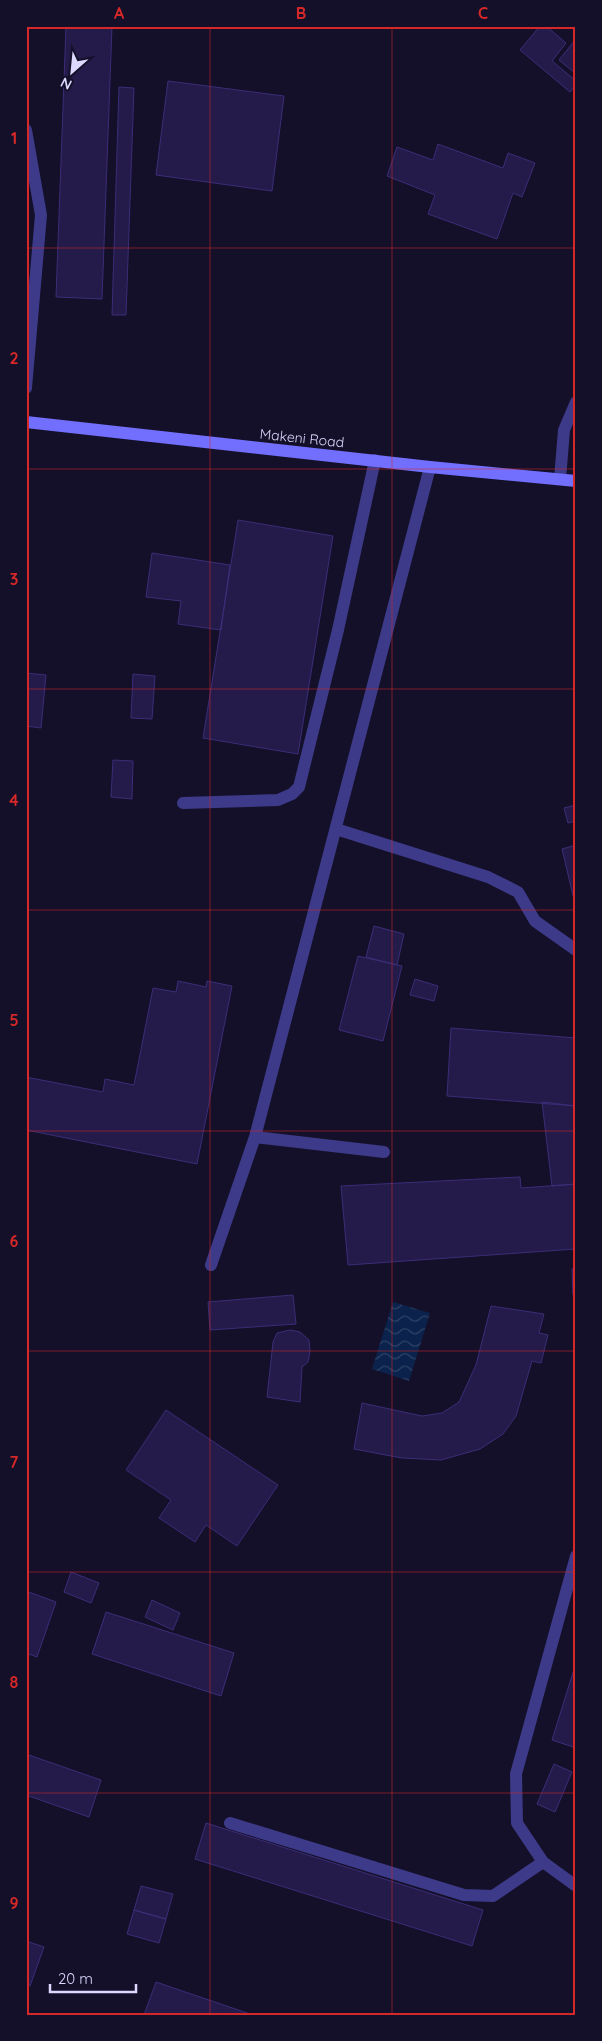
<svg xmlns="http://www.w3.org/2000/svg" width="602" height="2041" font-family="Quicksand,sans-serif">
<defs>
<pattern id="water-waves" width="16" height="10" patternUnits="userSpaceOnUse" patternTransform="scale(1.25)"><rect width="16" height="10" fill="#0b234c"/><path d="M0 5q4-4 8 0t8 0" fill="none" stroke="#2e4267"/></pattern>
</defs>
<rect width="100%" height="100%" fill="#141029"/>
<path fill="url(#water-waves)" d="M 393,1302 L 430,1313 L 409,1381 L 372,1369 Z"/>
<path fill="#251b4a" stroke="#3b2d77" d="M 66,26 L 112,26 L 102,299 L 56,297 Z
M 540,26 L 546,26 L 566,43 L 552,61 L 576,81 L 576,85 L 570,92 L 520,50 Z
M 576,39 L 576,74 L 559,60 Z
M 168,81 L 284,96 L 272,191 L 156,175 Z
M 119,87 L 134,88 L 126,315 L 112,315 Z
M 438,144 L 503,168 L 508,153 L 535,163 L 522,197 L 513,193 L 497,239 L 428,214 L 435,195 L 387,176 L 397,147 L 433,160 Z
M 238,520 L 333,536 L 298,754 L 203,738 Z
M 152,553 L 230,565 L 221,630 L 178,624 L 181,601 L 146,597 Z
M 26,673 L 46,675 L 41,728 L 26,726 Z
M 133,674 L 155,676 L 152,719 L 131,718 Z
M 113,760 L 133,761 L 132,799 L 111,797 Z
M 576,805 L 576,821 L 568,823 L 564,808 Z
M 576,845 L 576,904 L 575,904 L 562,849 Z
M 374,926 L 404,934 L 397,965 L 366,957 Z
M 358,956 L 402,966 L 383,1041 L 339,1030 Z
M 415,979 L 438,986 L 434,1001 L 410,995 Z
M 178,981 L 206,987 L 207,981 L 232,986 L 197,1164 L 26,1130 L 26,1077 L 103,1092 L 105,1079 L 134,1085 L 153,988 L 176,992 Z
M 451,1028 L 576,1038 L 576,1106 L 447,1096 Z
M 542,1102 L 576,1106 L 576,1184 L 552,1186 Z
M 520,1177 L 521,1188 L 576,1184 L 576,1249 L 348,1265 L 341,1186 Z
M 576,1268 L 576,1295 L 573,1295 L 572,1269 Z
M 293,1295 L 296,1324 L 210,1330 L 208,1302 Z
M 491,1306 L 544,1314 L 539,1333 L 548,1335 L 541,1363 L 532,1361 L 516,1416 L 503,1434 L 480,1449 L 441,1460 L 402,1458 L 354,1449 L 362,1403 L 422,1416 L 442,1413 L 459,1402 L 476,1365 Z
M 290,1330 L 300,1332 L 309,1340 L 310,1352 L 308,1362 L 302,1367 L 300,1402 L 267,1397 L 273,1342 L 277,1333 Z
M 166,1410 L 278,1485 L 237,1546 L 206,1525 L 195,1542 L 159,1518 L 171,1500 L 126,1470 Z
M 71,1572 L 99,1583 L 91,1603 L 64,1592 Z
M 26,1591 L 56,1602 L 37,1657 L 26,1653 Z
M 152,1600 L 180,1613 L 173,1630 L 145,1617 Z
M 106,1612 L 234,1653 L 221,1696 L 92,1654 Z
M 575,1666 L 576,1667 L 576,1748 L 552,1740 Z
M 26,1754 L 101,1780 L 89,1817 L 26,1795 Z
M 554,1764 L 572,1772 L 555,1812 L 537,1804 Z
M 206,1823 L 483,1910 L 472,1946 L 195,1859 Z
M 141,1886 L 173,1894 L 166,1919 L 134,1910 Z
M 134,1910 L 166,1919 L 159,1943 L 127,1934 Z
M 26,1941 L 44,1947 L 30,1986 L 26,1984 Z
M 156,1982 L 253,2015 L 144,2015 Z"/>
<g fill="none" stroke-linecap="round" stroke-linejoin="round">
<path stroke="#3d3a89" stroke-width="12" d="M 26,130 L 41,215 L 26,388
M 336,829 L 488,877 L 518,892 L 535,921 L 576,950
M 255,1137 L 384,1152
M 211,1265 L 255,1137 L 430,467
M 576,1556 L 516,1774 L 517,1823 L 543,1862 L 576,1886
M 230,1823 L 464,1895 L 493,1896 L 543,1862"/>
<path stroke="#3d3a89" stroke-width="12" d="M 560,479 L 564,430 L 576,402
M 183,803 L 278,800 L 292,794 L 299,787 L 338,630 L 375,460"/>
<path stroke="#726fff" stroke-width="12" d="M 26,422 L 430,467 L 576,481"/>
</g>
<path fill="none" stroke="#d62828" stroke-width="1" stroke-opacity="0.55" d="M 210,26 L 210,2015M 392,26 L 392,2015M 26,248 L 576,248M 26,469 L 576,469M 26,689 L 576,689M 26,910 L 576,910M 26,1131 L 576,1131M 26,1351 L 576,1351M 26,1572 L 576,1572M 26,1793 L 576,1793"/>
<g text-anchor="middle" stroke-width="5" stroke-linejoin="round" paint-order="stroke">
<g font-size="14" fill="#dcd8ff" stroke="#141029">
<text transform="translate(302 438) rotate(6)" y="5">Makeni Road</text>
</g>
</g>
<rect width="602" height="2041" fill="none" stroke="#141029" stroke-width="55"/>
<g transform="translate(72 72) rotate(207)" stroke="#141029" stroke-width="4" paint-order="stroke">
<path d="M0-4L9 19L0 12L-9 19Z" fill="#dcd8ff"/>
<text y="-8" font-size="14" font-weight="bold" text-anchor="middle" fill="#dcd8ff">N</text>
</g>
<path d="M50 1984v8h86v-8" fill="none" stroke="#dcd8ff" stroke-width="2.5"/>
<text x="58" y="1984" font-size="15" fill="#dcd8ff" stroke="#141029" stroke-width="4" paint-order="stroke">20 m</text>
<rect x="28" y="28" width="546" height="1986" fill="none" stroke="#d62828" stroke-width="2"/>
<g font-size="16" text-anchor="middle" font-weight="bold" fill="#d62828">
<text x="119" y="19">A</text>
<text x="301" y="19">B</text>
<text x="483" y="19">C</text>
<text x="14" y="144">1</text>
<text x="14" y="364">2</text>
<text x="14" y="585">3</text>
<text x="14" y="806">4</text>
<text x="14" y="1026">5</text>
<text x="14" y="1247">6</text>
<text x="14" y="1468">7</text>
<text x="14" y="1688">8</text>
<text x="14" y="1909">9</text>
</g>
</svg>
